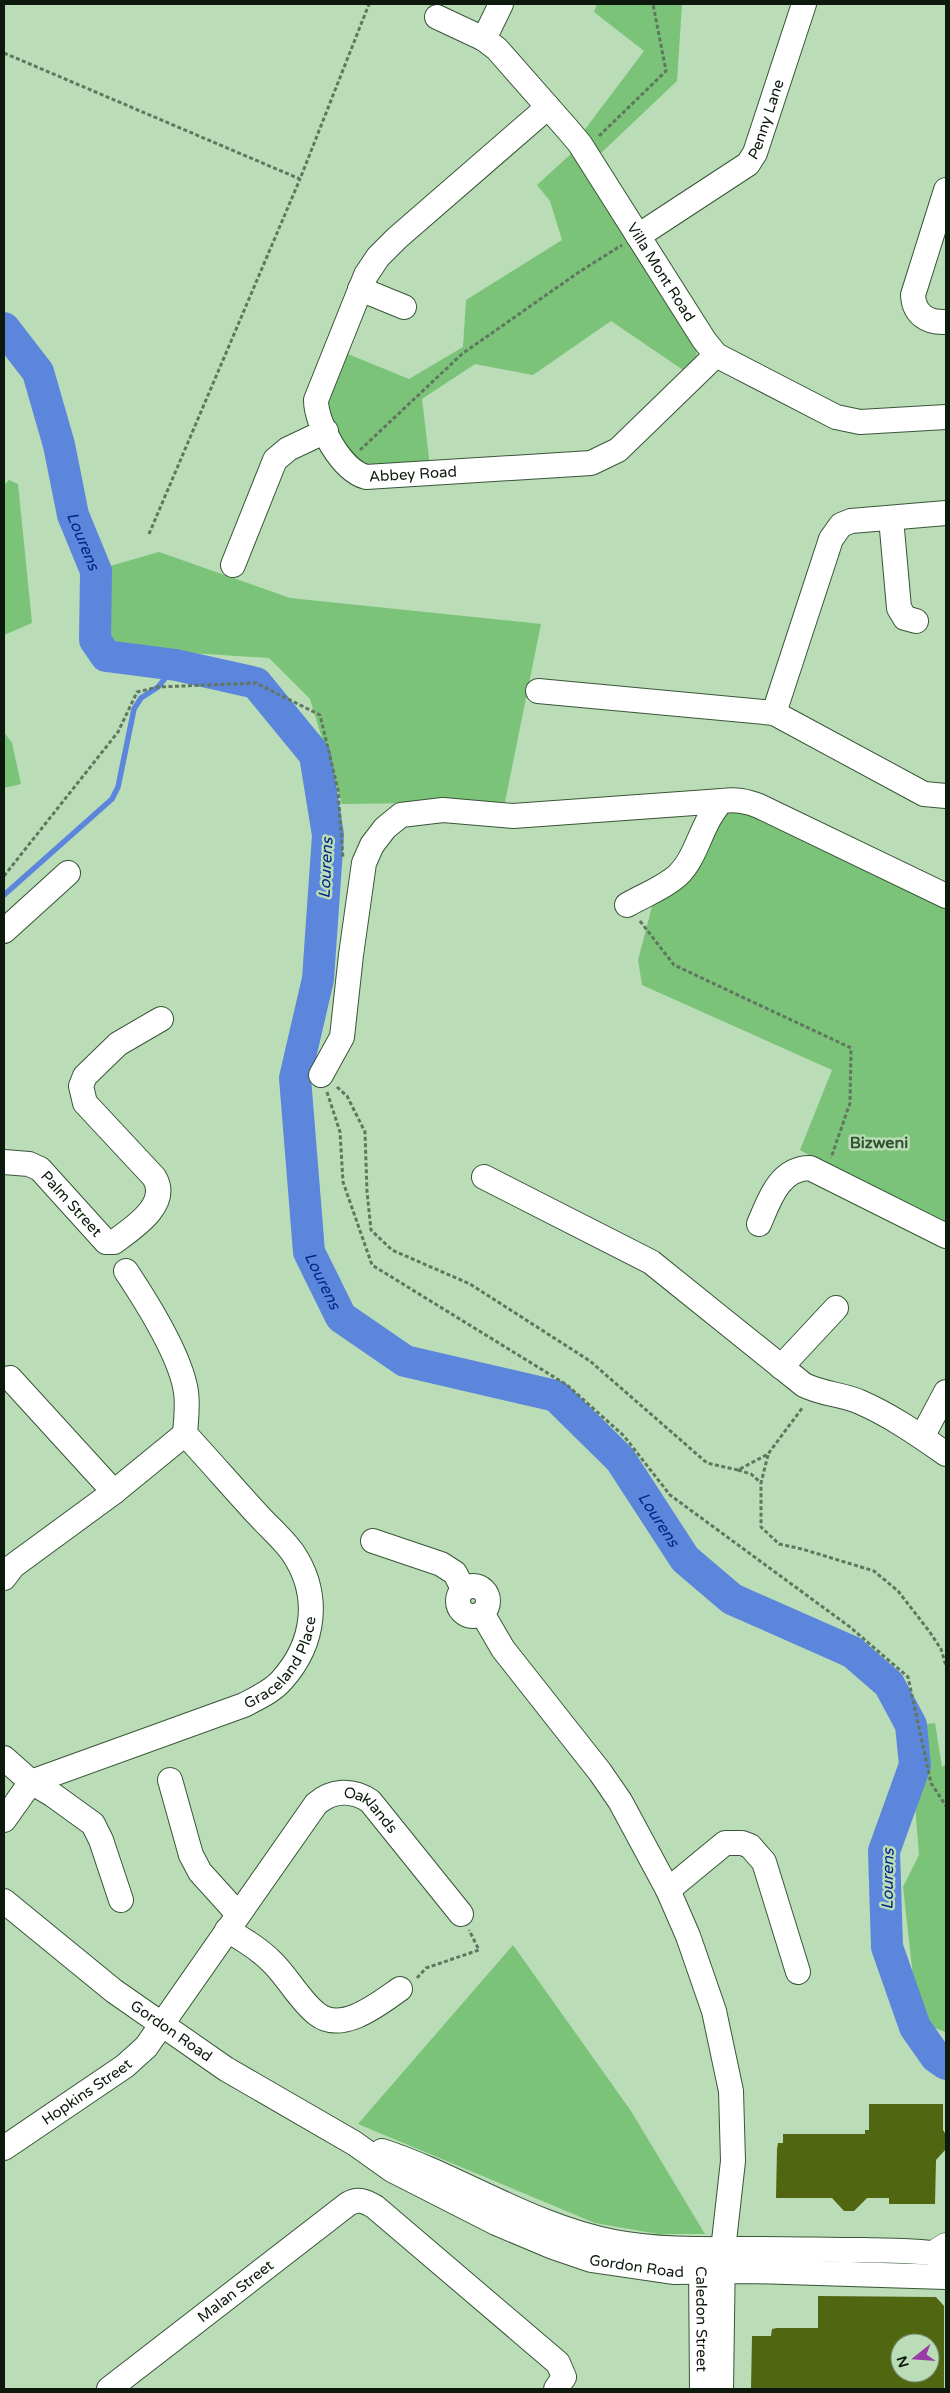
<svg xmlns="http://www.w3.org/2000/svg" width="950" height="2393" font-family="'Varela Round',sans-serif">
<rect width="100%" height="100%" fill="#baddb8"/>
<path fill="#7ac378" d="M 597,4 L 682,4 L 677,81 L 600,154 L 583,132 L 644,51 L 594,12 Z
M 573,152 L 696,347 L 697,359 L 689,374 L 611,321 L 533,375 L 475,364 L 422,399 L 430,466 L 356,466 L 324,411 L 343,352 L 409,379 L 463,347 L 466,300 L 562,240 L 550,201 L 537,185 Z
M 9,480 L 18,484 L 32,623 L 4,635 L 4,485 Z
M 159,552 L 290,598 L 541,624 L 505,802 L 342,804 L 310,699 L 269,658 L 130,649 L 109,644 L 104,602 L 110,566 Z
M 4,732 L 12,743 L 21,784 L 4,788 Z
M 746,805 L 946,903 L 946,1232 L 800,1150 L 832,1070 L 642,985 L 638,960 L 654,899 L 715,817 Z
M 935,1723 L 942,1767 L 946,1764 L 946,2032 L 926,2025 L 916,2003 L 903,1887 L 919,1855 L 915,1805 L 921,1767 L 914,1726 Z
M 513,1945 L 631,2111 L 705,2234 L 658,2234 L 595,2223 L 358,2124 Z"/>
<g fill="none" stroke-linecap="round" stroke-linejoin="round">
<path stroke="#5c86db" stroke-width="5.5" d="M 4,895 L 112,799 L 118,787 L 134,709 L 141,698 L 158,687 L 176,665"/>
<path stroke="#5c86db" stroke-width="32" id="s1" d="M 4,328 L 38,372 L 59,445 L 73,515 L 96,571 L 95,640 L 106,656 L 176,665 L 256,683 L 315,755 L 328,835 L 318,979 L 295,1078 L 309,1252 L 341,1317 L 405,1361 L 556,1396 L 620,1459 L 685,1559 L 732,1599 L 852,1652 L 889,1684 L 911,1725 L 915,1765 L 884,1851 L 887,1947 L 915,2027 L 936,2057 L 946,2064"/>
</g>
<path fill="#516610" fill-rule="evenodd" d="M 869,2104 L 943,2104 L 943,2130 L 946,2135 L 946,2149 L 936,2160 L 935,2204 L 889,2204 L 889,2198 L 867,2198 L 854,2211 L 844,2211 L 832,2198 L 776,2198 L 777,2149 L 778,2143 L 783,2143 L 783,2134 L 865,2134 L 865,2130 L 869,2130 Z
M 818,2296 L 936,2297 L 944,2306 L 944,2389 L 751,2389 L 752,2336 L 771,2336 L 772,2329 L 777,2328 L 818,2328 ZM 900,2343 L 930,2343 L 930,2373 L 900,2373 Z"/>
<g fill="none" stroke-linecap="round" stroke-linejoin="round">
<g stroke="#385637" stroke-width="26">
<g id="minor">
<path id="s2" d="M 437,17 L 484,39 L 497,49 L 570,132 L 580,144 L 704,340 L 716,355 L 836,417 L 860,422 L 946,417"/>
<path d="M 484,39 L 501,4"/>
<path id="s3" d="M 548,107 L 397,238 L 378,257 L 366,275 L 316,400 C 316,424 341,470 366,477 L 591,463 L 618,450 L 716,355"/>
<path d="M 946,190 L 913,295 C 914,314 927,323 946,322"/>
<path id="s4" d="M 638,236 L 748,164 L 755,153 L 804,4"/>
<path d="M 360,289 L 404,307"/>
<path d="M 891,518 L 899,608 L 905,618 L 916,621"/>
<path d="M 233,565 L 275,460 L 288,449 L 326,431"/>
<path d="M 538,691 L 774,713 L 924,794 L 946,796"/>
<path d="M 774,713 L 831,539 L 841,525 L 851,521 L 946,513"/>
<path d="M 627,905 C 644,895 664,888 678,875 C 698,856 701,822 722,801 C 736,799 746,801 759,806 L 946,896"/>
<path d="M 4,931 L 68,873"/>
<path d="M 321,1075 L 342,1037 L 351,955 L 364,863 L 372,845 L 385,828 L 401,815 L 443,810 L 513,816 L 722,801"/>
<path id="s5" d="M 4,1162 L 29,1164 L 40,1169 L 106,1242 L 114,1242 C 133,1228 171,1204 154,1177 L 85,1103 L 81,1086 L 85,1076 L 118,1044 L 161,1019"/>
<path d="M 484,1177 L 651,1262 L 804,1385 C 822,1394 841,1394 860,1402 C 890,1415 919,1435 946,1454"/>
<path d="M 759,1224 C 769,1201 779,1168 810,1168 L 946,1236"/>
<path d="M 781,1367 L 836,1308"/>
<path d="M 10,1378 L 114,1492"/>
<path d="M 922,1437 L 946,1392"/>
<path d="M 373,1541 L 441,1564 L 455,1573 L 463,1589"/>
<path d="M 4,1578 L 13,1566 L 114,1492 L 185,1434"/>
<circle cx="473" cy="1601" r="15"/>
<path d="M 482,1613 L 503,1649 L 600,1772 L 620,1801 L 668,1890 L 688,1936 L 714,2011 L 731,2091 L 733,2161 L 723,2250 L 721,2389"/>
<path d="M 4,1758 L 31,1782 L 53,1795 L 93,1824 L 101,1840 L 121,1900"/>
<path d="M 170,1780 L 191,1855 L 200,1872 L 238,1914"/>
<path id="s6" d="M 4,1820 L 31,1782 L 244,1705 C 257,1698 273,1691 282,1680 C 315,1643 321,1595 293,1553 C 284,1540 270,1528 259,1516 C 234,1489 210,1461 185,1434 C 186,1420 188,1406 186,1392 C 181,1357 146,1301 126,1271"/>
<path d="M 668,1890 L 725,1843 L 742,1843 L 750,1846 L 764,1862 L 798,1972"/>
<path id="s7" d="M 4,1901 L 114,1991 L 226,2069 L 354,2143 L 392,2170 L 496,2223 L 553,2247 L 591,2260 L 673,2272 L 751,2271 L 946,2277"/>
<path d="M 227,1930 C 243,1939 258,1948 271,1961 C 288,1977 299,2000 317,2014 C 342,2034 380,2003 400,1989"/>
<path id="s8" d="M 4,2148 L 125,2066 L 146,2047 L 316,1804 C 332,1790 352,1789 370,1801 L 461,1914"/>
<path d="M 382,2151 C 461,2177 531,2226 614,2242 C 662,2251 712,2249 761,2249 C 795,2249 829,2250 863,2250 C 891,2251 919,2250 946,2255"/>
<path id="s9" d="M 701,2259 L 702,2389"/>
<path id="s10" d="M 109,2389 L 348,2204 C 358,2198 365,2201 375,2207 L 558,2363 L 564,2377 L 556,2389"/>
</g>
</g>
<g stroke="#385637" stroke-width="29">
<path id="major" d="M 937,2253 L 946,2247"/>
</g>
<path stroke="#60775f" stroke-width="3" stroke-dasharray="4 2.5" stroke-linecap="butt" d="M 4,53 L 300,179 L 369,4
M 599,136 L 666,71 L 653,4
M 360,450 L 462,354 L 579,272 L 622,245
M 149,534 L 300,179
M 4,876 L 118,732 L 137,692 L 158,687 L 256,683 L 320,715 L 338,790 L 343,859
M 640,921 L 674,965 L 851,1048 L 850,1103 L 831,1158
M 337,1087 L 347,1096 L 365,1132 L 367,1192 L 371,1230 L 392,1250 L 470,1284 L 590,1361 L 707,1463 L 738,1470 L 768,1454 L 803,1407
M 327,1092 L 340,1132 L 343,1182 L 372,1265 L 567,1385 L 624,1436 L 670,1495 L 850,1627 L 908,1677 L 931,1783 L 946,1806
M 768,1455 L 761,1483 L 761,1527 L 779,1544 L 802,1549 L 874,1571 L 898,1591 L 929,1631 L 941,1649 L 946,1666
M 738,1470 L 751,1474 L 761,1483
M 417,1978 L 426,1968 L 479,1950 L 469,1930"/>
<use href="#minor" stroke="#fff" stroke-width="24"/>
<use href="#major" stroke="#fff" stroke-width="28"/>
</g>
<g text-anchor="middle" stroke-width="5" stroke-linejoin="round" paint-order="stroke">
<g font-size="15" fill="#0c190c" stroke="#baddb8">
<text dy="5" stroke="none"><textPath href="#s4" startOffset="180">Penny Lane</textPath></text>
<text dy="5" stroke="none"><textPath href="#s2" startOffset="346">Villa Mont Road</textPath></text>
<text dy="5" stroke="none"><textPath href="#s3" startOffset="526">Abbey Road</textPath></text>
<text dy="5" stroke="none"><textPath href="#s5" startOffset="84">Palm Street</textPath></text>
<text dy="5" stroke="none"><textPath href="#s6" startOffset="332">Graceland Place</textPath></text>
<text dy="5" stroke="none"><textPath href="#s8" startOffset="535">Oaklands</textPath></text>
<text dy="5" stroke="none"><textPath href="#s7" startOffset="212">Gordon Road</textPath></text>
<text dy="5" stroke="none"><textPath href="#s8" startOffset="100">Hopkins Street</textPath></text>
<text dy="5" stroke="none"><textPath href="#s7" startOffset="738">Gordon Road</textPath></text>
<text dy="5" stroke="none"><textPath href="#s10" startOffset="160">Malan Street</textPath></text>
<text dy="5" stroke="none"><textPath href="#s9" startOffset="60">Caledon Street</textPath></text>
</g>
<g font-size="16" font-style="italic" fill="#022789" stroke="#baddb8">
<text dy="6" stroke="none"><textPath href="#s1" startOffset="231">Lourens</textPath></text>
<text transform="translate(325 868) rotate(-87)" y="6">Lourens</text>
<text dy="6" stroke="none"><textPath href="#s1" startOffset="1131">Lourens</textPath></text>
<text dy="6" stroke="none"><textPath href="#s1" startOffset="1566">Lourens</textPath></text>
<text transform="translate(887 1879) rotate(-89)" y="6">Lourens</text>
</g>
<g font-size="16" font-weight="bold" fill="#335031" stroke="#baddb8">
<text x="879" y="1148">Bizweni</text>
</g>
</g>
<rect width="950" height="2393" fill="none" stroke="#0c190c" stroke-width="10"/>
<g transform="translate(915 2358) rotate(253)"><circle r="24" fill="#baddb8" stroke="#748f73"/>
<path d="M0-4L9 19L0 12L-9 19Z" fill="#9a3ca5"/>
<text y="-8" font-size="14" font-weight="bold" text-anchor="middle" fill="#0c190c">N</text>
</g>
</svg>
